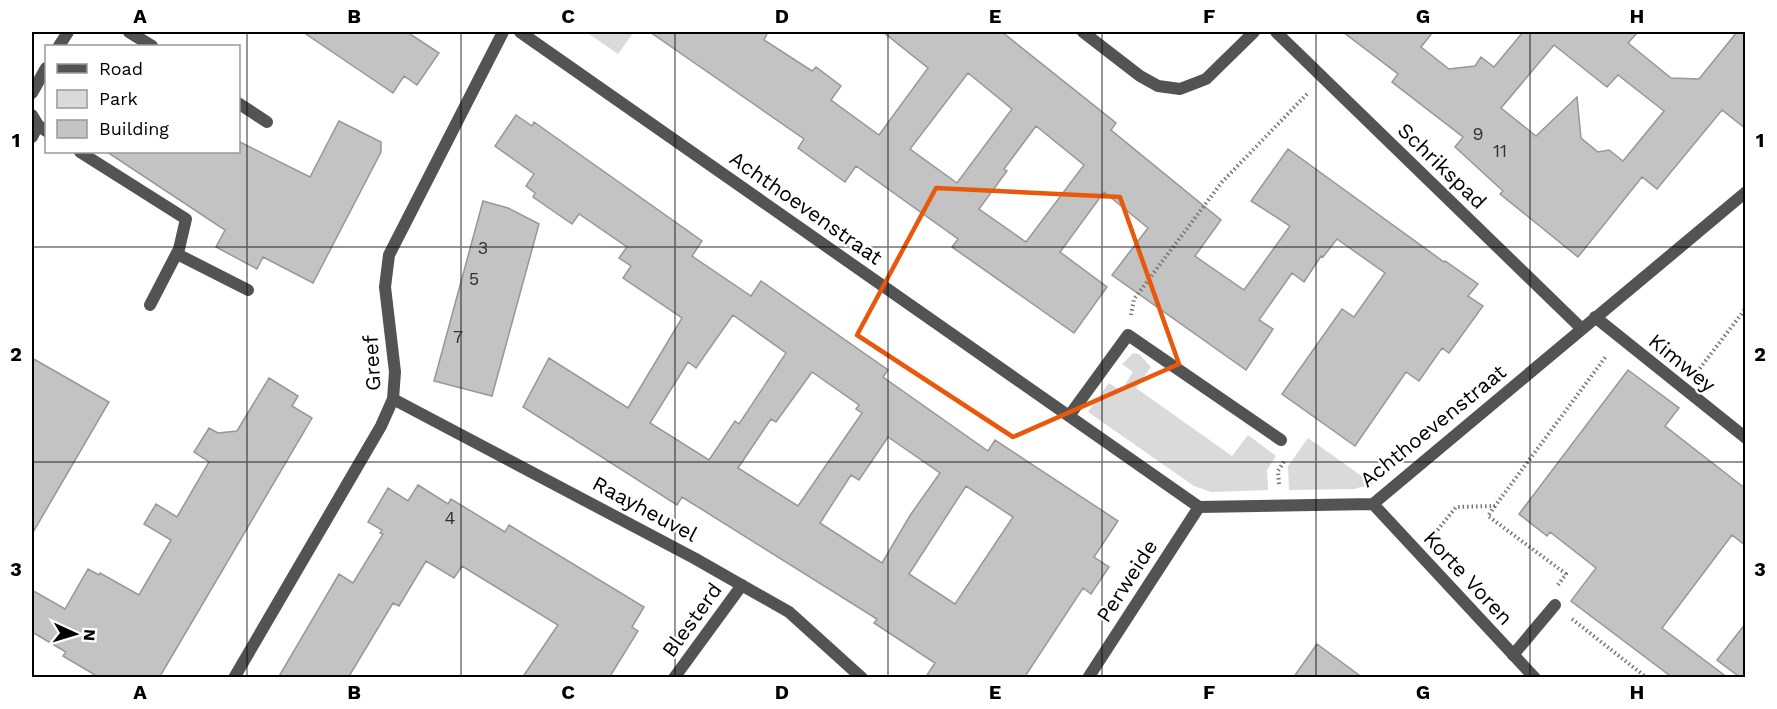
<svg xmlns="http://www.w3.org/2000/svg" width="1777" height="709" font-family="'Work Sans',sans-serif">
<rect width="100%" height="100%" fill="#fff"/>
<path fill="#dadada" d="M 586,32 L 634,32 L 618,54 Z
M 1133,353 L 1139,354 L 1151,367 L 1136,388 L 1232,456 L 1248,435 L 1276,456 L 1267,470 L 1268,490 L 1211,492 L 1194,486 L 1088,412 L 1109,383 L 1121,391 L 1133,372 L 1122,364 Z
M 1308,438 L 1373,484 L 1354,489 L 1289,490 L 1288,466 Z"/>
<path fill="#c3c3c3" stroke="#979797" stroke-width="1.5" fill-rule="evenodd" d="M 303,32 L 407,32 L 439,53 L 417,85 L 404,76 L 393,93 Z
M 650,32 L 768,32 L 764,40 L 812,71 L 816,67 L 841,86 L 831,100 L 879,135 L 928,68 L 883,32 L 1002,32 L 1116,123 L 1111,130 L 1221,220 L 1195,256 L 1244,290 L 1290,226 L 1251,201 L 1288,149 L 1444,262 L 1445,261 L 1478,284 L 1468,296 L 1483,306 L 1449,353 L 1442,348 L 1419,381 L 1406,372 L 1355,446 L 1282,394 L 1342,309 L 1354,317 L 1385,273 L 1337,239 L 1323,257 L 1321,256 L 1304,282 L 1292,273 L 1259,320 L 1273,329 L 1246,370 L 1112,275 L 1148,228 L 1104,192 L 1060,252 L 1107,287 L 1074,333 L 952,247 L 958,239 L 856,166 L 845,182 L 798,148 L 804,139 ZM 968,73 L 1012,109 L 957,183 L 910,149 ZM 1036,126 L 1084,165 L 1026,242 L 979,209 L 1007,171 L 1004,169 Z
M 1343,32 L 1433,32 L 1421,47 L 1449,69 L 1475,66 L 1481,57 L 1494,67 L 1523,32 L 1638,32 L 1628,43 L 1671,78 L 1699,79 L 1737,32 L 1746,32 L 1746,129 L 1722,110 L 1657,189 L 1642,177 L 1578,257 L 1500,194 L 1503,191 L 1455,147 L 1463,137 L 1392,82 L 1398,74 ZM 1554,45 L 1607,87 L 1618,75 L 1664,111 L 1623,161 L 1609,150 L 1598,152 L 1581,138 L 1577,97 L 1536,136 L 1501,108 Z
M 516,115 L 532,126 L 534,122 L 702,241 L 692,256 L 751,296 L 761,281 L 888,370 L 883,377 L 988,451 L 995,440 L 1118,521 L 1094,557 L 1109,567 L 1091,594 L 1083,588 L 1024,678 L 925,678 L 935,663 L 874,623 L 877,619 L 682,497 L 677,505 L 523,407 L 549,358 L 628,408 L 682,318 L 623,278 L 631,266 L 619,258 L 627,247 L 579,214 L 572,224 L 533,197 L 535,193 L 526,186 L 534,174 L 495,146 ZM 733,315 L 786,353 L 739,424 L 735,421 L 709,460 L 650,423 L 688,362 L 696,368 ZM 812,372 L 859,405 L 856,409 L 862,413 L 798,506 L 738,468 L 771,419 L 776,422 ZM 888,437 L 940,473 L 911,514 L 882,563 L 820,523 L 851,475 L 859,480 ZM 966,486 L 1013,517 L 955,604 L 909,574 Z
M 339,121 L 381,142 L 381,152 L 313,283 L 263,257 L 257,269 L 216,247 L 225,230 L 107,152 L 238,152 L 238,141 L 310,177 Z
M 483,201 L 508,208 L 539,224 L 492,396 L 434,381 Z
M 32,358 L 109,402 L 32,534 Z
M 1628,370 L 1679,408 L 1665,426 L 1746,489 L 1746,546 L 1732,535 L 1662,628 L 1728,678 L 1673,678 L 1571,601 L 1596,568 L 1550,532 L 1547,536 L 1519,514 Z
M 269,378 L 298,396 L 292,406 L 312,418 L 159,678 L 100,678 L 63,656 L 66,652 L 32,632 L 32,590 L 65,609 L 88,569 L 99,575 L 100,573 L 139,595 L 171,540 L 144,524 L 156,504 L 177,517 L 209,462 L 194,452 L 209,428 L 218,433 L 237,431 Z
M 418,485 L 448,504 L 451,499 L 505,532 L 509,525 L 644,607 L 632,627 L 638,631 L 609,678 L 522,678 L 558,625 L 462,566 L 454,578 L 426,561 L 399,606 L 393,603 L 348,678 L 278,678 L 339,574 L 353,583 L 383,534 L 380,533 L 382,530 L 368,522 L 388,488 L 408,501 Z
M 1746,623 L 1746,678 L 1741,678 L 1717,660 Z
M 1317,644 L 1363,678 L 1293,678 Z"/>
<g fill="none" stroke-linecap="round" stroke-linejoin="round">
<path stroke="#757575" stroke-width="4" stroke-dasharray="1.5 3" stroke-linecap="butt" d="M 1131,315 L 1134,299 L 1222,182 L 1308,93
M 1697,372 L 1746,308
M 1279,484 L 1278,471 L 1285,460
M 1495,506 L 1488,516 L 1566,574 L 1558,585
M 1432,537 L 1456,507 L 1495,506 L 1607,355
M 1572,619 L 1647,678"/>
<path stroke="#535353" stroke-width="12" d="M 129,32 L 152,46
M 59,46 L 68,32
M 32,93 L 46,68
M 238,103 L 267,122
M 32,115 L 38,125 L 46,131
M 32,137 L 38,125
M 80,152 L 186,219 L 179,249 L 150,305
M 177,254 L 248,290
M 1513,655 L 1555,605"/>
<path stroke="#535353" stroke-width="12" d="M 520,32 L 1199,507 L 1373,504 L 1746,192
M 1083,32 L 1140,76 L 1158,86 L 1180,89 L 1206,79 L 1254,32
M 1276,32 L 1581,328
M 1595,317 L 1746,438
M 393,399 L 694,558 L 789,612 L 862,678
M 1069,416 L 1128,335 L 1281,440
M 1373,504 L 1535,678
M 234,678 L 381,426 L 393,399 L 395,372 L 385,287 L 389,255 L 503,32
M 674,678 L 742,585
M 1088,678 L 1199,507"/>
</g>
<path fill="none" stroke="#e8590c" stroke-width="4.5" stroke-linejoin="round" d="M 936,188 L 1120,197 L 1179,364 L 1013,437 L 857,335 Z"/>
<path fill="none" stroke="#000" stroke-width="1.5" stroke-opacity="0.55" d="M 247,32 L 247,678M 461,32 L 461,678M 675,32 L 675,678M 888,32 L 888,678M 1102,32 L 1102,678M 1316,32 L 1316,678M 1530,32 L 1530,678M 32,247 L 1746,247M 32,462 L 1746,462"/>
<g text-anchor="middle" stroke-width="4.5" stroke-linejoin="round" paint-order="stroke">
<g font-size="18" fill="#313131">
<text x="1478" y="140">9</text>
<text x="1500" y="157">11</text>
<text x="483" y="254">3</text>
<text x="474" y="285">5</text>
<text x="458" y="343">7</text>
<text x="450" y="524">4</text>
</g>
<g font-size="21" fill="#000" stroke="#fff">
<text transform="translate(1442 166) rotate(44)" y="7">Schrikspad</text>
<text transform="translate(806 208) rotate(35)" y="7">Achthoevenstraat</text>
<text transform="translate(372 363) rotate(-93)" y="7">Greef</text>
<text transform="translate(1682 363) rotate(39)" y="7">Kimwey</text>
<text transform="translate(1433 426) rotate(-39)" y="7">Achthoevenstraat</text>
<text transform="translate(645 509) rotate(28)" y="7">Raayheuvel</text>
<text transform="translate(1468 578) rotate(47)" y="7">Korte Voren</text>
<text transform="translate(1127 581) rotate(-57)" y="7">Perweide</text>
<text transform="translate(692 620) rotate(-54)" y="7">Blesterd</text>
</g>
</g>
<rect width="1777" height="709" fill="none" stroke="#ffffff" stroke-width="66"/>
<rect x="45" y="45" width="195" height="108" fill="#ffffff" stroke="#999999" stroke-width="1.5"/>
<rect x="57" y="64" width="30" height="9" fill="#535353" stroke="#999999" stroke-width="1.5"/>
<text x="99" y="75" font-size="18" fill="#000000">Road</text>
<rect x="57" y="90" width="30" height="18" fill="#dadada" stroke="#999999" stroke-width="1.5"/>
<text x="99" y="105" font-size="18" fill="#000000">Park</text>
<rect x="57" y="120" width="30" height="18" fill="#c3c3c3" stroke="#999999" stroke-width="1.5"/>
<text x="99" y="135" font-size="18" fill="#000000">Building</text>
<g transform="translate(75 634) rotate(94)" stroke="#ffffff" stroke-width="4.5" paint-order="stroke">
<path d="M0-4.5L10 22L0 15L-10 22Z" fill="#000000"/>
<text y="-9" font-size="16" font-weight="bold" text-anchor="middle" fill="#000000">N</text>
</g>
<rect x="33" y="33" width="1711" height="643" fill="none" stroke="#000" stroke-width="2"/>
<g font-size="20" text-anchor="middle" font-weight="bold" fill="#000">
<text x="140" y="23">A</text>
<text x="354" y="23">B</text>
<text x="568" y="23">C</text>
<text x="782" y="23">D</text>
<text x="995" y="23">E</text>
<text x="1209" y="23">F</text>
<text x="1423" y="23">G</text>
<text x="1637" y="23">H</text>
<text x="16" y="147">1</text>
<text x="1760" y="147">1</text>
<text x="16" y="361">2</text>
<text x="1760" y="361">2</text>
<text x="16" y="576">3</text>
<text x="1760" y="576">3</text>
<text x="140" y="699">A</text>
<text x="354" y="699">B</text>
<text x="568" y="699">C</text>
<text x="782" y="699">D</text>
<text x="995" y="699">E</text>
<text x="1209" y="699">F</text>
<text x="1423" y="699">G</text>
<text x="1637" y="699">H</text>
</g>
</svg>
